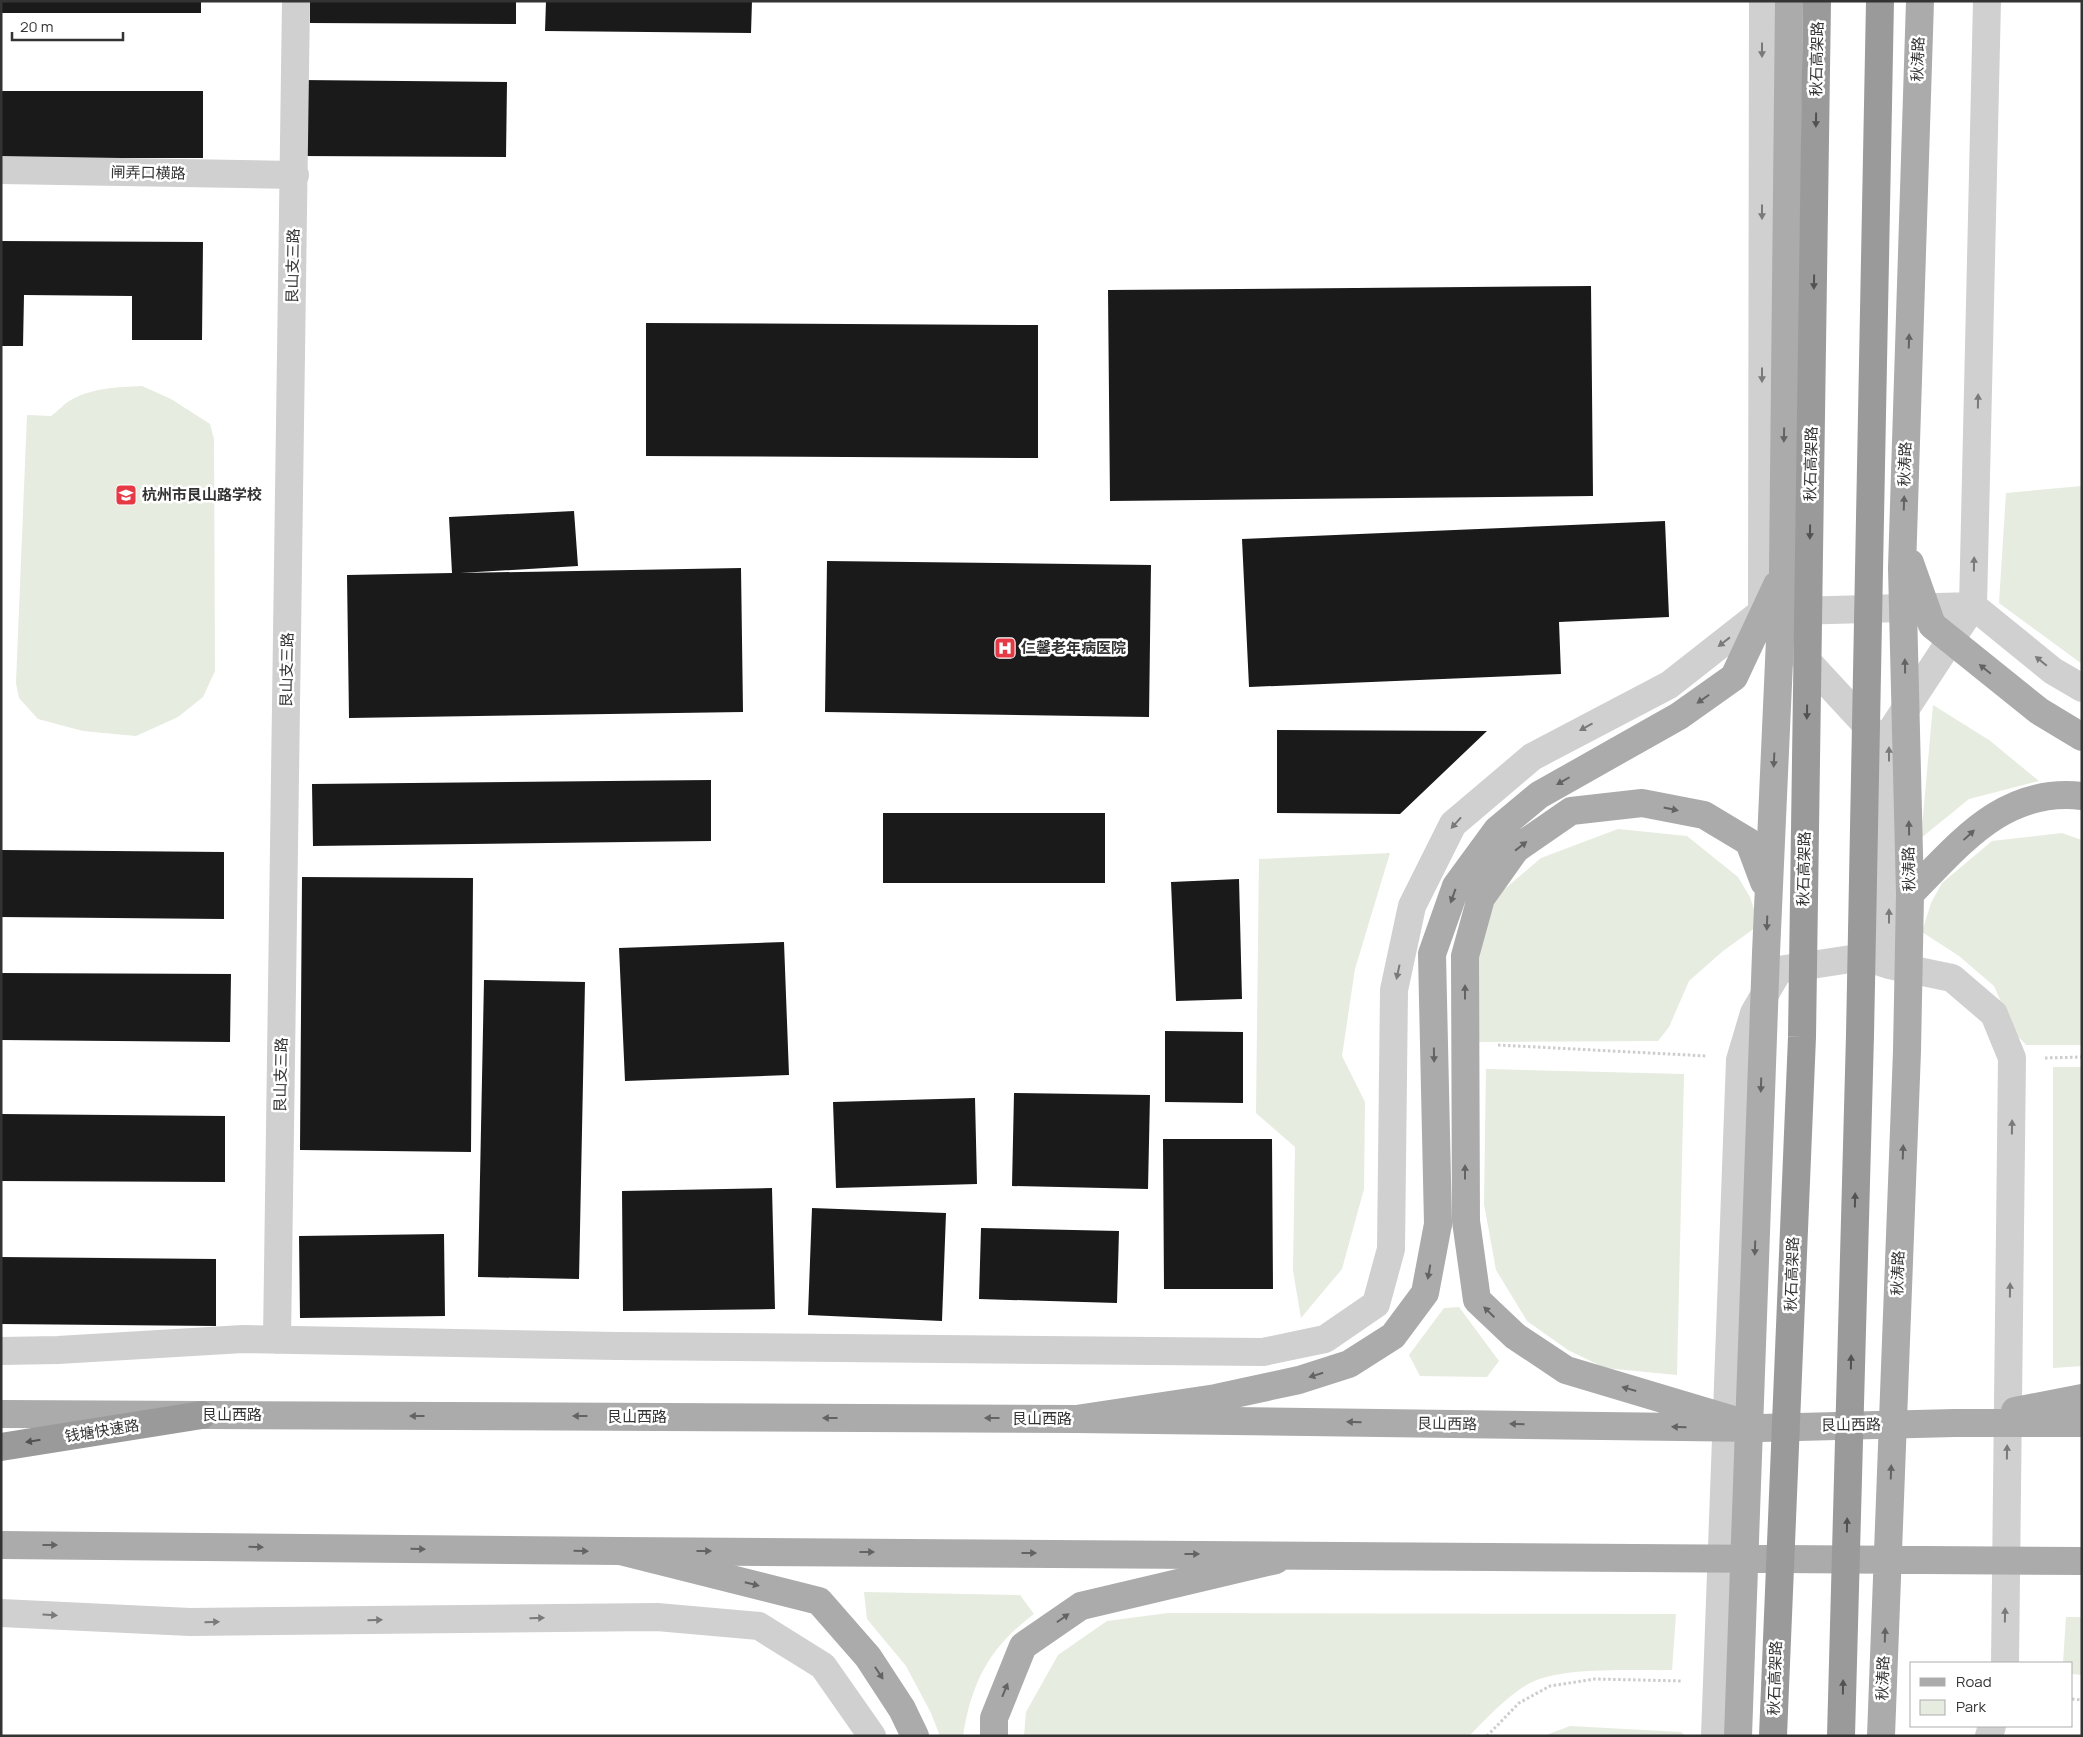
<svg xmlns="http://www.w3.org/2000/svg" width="2083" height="1737" font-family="Manrope,'Noto Sans SC',sans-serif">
<rect width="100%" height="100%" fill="#fff"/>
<path fill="#e6ecdf" d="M 142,386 L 171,399 L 210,424 L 214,439 L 215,671 L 203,697 L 178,717 L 136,736 L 83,731 L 38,719 L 19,698 L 16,683 L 27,415 L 51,416 C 57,412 63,405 69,401 C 91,388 118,387 142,386 Z
M 2082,486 L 2082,664 L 1999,603 L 2006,493 Z
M 1933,705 L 1989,740 L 2039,781 L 1969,799 L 1921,838 Z
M 1618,829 L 1687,836 L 1738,877 L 1750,897 L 1759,925 L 1723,951 L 1689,981 L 1669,1027 L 1658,1041 L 1468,1042 L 1467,961 L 1493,899 L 1541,858 Z
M 2062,833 L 2082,840 L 2082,1045 L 2026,1045 L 2014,1032 L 1994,986 L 1959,956 L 1922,932 L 1931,903 L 1942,883 L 1992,841 Z
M 1390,853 L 1355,969 L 1342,1056 L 1365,1102 L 1364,1189 L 1342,1269 L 1301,1318 L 1293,1271 L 1295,1147 L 1256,1113 L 1259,859 Z
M 2053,1067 L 2082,1067 L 2082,1366 L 2053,1368 Z
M 1486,1069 L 1684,1074 L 1677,1375 L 1605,1368 L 1568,1350 L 1527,1321 L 1496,1270 L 1484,1204 Z
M 1459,1307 L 1499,1361 L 1487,1377 L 1420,1376 L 1409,1355 L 1444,1308 Z
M 864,1592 L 1020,1595 L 1034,1614 C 989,1648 972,1681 963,1736 L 940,1736 L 931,1713 L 906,1666 L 867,1619 Z
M 1168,1613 L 1676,1614 L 1672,1670 C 1634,1671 1564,1666 1530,1683 C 1509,1694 1486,1719 1469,1736 L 1024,1736 L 1026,1712 L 1058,1655 L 1107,1621 Z
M 2066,1617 L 2082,1617 L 2082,1675 L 2072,1674 L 2072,1663 L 2063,1663 Z
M 1570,1726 L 1681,1732 L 1685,1736 L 1544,1736 Z"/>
<path fill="#1a1a1a" d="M 1,1 L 201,1 L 201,13 L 1,13 Z
M 310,1 L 516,1 L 516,24 L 310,23 Z
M 546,1 L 752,1 L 751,33 L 545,31 Z
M 301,80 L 507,82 L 506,157 L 300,156 Z
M 1,91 L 203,91 L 203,158 L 1,158 Z
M 1,241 L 203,242 L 202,340 L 132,340 L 132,296 L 24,295 L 23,346 L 1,346 Z
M 1591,286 L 1593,496 L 1110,501 L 1108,290 Z
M 646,323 L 1038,325 L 1038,458 L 646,456 Z
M 574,511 L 578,566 L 460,573 L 741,568 L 743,712 L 349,718 L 347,575 L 452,573 L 449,517 Z
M 1665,521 L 1669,617 L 1559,622 L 1561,674 L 1249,687 L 1242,539 Z
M 827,561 L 1151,565 L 1149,717 L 825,712 Z
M 1277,730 L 1487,731 L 1400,814 L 1277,813 Z
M 711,780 L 711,841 L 313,846 L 312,784 Z
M 883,813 L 1105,813 L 1105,883 L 883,883 Z
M 1,850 L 224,852 L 224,919 L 1,917 Z
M 302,877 L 473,878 L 471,1152 L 300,1150 Z
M 1239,879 L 1242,999 L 1176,1001 L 1171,882 Z
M 784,942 L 789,1075 L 625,1081 L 619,948 Z
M 1,973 L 231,974 L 230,1042 L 1,1040 Z
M 484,980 L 585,982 L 579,1279 L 478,1277 Z
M 1165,1031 L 1243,1032 L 1243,1103 L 1165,1102 Z
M 1014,1093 L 1150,1095 L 1148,1189 L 1012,1186 Z
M 975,1098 L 977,1184 L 836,1188 L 833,1102 Z
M 1,1114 L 225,1116 L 225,1182 L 1,1181 Z
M 1163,1139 L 1272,1139 L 1273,1289 L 1164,1289 Z
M 772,1188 L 775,1309 L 623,1311 L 622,1191 Z
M 812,1208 L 946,1213 L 942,1321 L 808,1315 Z
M 981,1228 L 1119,1231 L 1117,1303 L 979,1299 Z
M 444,1234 L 445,1316 L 300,1318 L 299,1236 Z
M 1,1257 L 216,1259 L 216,1326 L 1,1324 Z"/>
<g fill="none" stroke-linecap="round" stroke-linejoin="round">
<path stroke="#cdcdcd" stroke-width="3" stroke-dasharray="2.5 2.5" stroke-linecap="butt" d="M 1498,1045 L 1707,1056
M 2045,1058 L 2082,1057
M 2072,1699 L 2082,1700
M 1487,1736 L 1519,1703 L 1550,1686 L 1595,1679 L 1683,1681"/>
<path stroke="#d0d0d0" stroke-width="28" d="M 1763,1 L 1762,612 L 1870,729 L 1870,740
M 1,170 L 295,175
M 1889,965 L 1889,734 L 1973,606 L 1987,1
M 277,1340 L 296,1
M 1,1351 L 58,1350 L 243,1339 L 616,1346 L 1263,1352 L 1325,1339 L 1376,1304 L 1391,1249 L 1394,990 L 1412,906 L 1453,824 L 1532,757 L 1669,685 L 1762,612 L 1973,606 L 2053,671 L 2082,688
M 1,1613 L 190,1622 L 657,1617 L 759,1626 L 823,1666 L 872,1736
M 1715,1736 L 1740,1060 L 1754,1013 L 1779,970 L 1864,957 L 1889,965 L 1952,978 L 1994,1014 L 2012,1058 L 2005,1663
M 1989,1736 L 1992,1726"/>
<path stroke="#ababab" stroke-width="28" d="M 1783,572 L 1789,1
M 1910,894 C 1960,844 2003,787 2082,796
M 1,1414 L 1076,1419 L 1216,1398 L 1299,1380 L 1349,1364 L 1393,1336 L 1425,1293 L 1438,1224
M 1,1545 L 620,1551 L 819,1601 L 868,1657 L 902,1709 L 915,1736
M 994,1736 L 994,1718 L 1023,1646 L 1081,1606 L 1276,1560"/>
<path stroke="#9a9a9a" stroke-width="28" d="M 1,1447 L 202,1415"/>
<path stroke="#ababab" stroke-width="28" d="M 1910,563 L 1932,625 L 2039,711 L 2082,737
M 1438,1224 L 1432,954 L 1456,886 L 1497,830 L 1539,795 L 1679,716 L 1734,677 L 1777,585
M 2015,1411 L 2082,1398
M 1076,1419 L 1760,1428 L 1955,1423 L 2082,1423
M 1760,1428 L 1566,1370 L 1515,1336 L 1477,1300 L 1466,1221 L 1465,956 L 1481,898 L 1516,849 L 1571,811 L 1642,803 L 1704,815 L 1749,842 L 1764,882
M 620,1551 L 2082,1561
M 1738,1736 L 1766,953 L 1783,572
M 1881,1736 L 1907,1051 L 1910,894 L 1902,568 L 1920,1"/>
<path stroke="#9a9a9a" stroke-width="28" d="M 1773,1736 L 1802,1037 L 1817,1
M 1841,1736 L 1860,1035 L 1880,1"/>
</g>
<defs><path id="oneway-solid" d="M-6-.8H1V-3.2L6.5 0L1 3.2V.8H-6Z" transform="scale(1.25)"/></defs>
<g fill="#7a7a7a">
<use href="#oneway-solid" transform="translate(1762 50) rotate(90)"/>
<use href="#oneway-solid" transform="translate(1762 212) rotate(90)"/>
<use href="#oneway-solid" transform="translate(1762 375) rotate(90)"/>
<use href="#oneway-solid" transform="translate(1978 401) rotate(-89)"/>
<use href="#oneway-solid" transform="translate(1974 564) rotate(-89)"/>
<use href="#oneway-solid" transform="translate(1724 642) rotate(142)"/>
<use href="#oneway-solid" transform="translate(2041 661) rotate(-141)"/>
<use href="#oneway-solid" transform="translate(1586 727) rotate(151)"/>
<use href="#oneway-solid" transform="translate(1889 754) rotate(-90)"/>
<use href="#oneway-solid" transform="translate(1456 823) rotate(132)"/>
<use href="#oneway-solid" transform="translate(1889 916) rotate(-90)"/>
<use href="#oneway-solid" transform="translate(1398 972) rotate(102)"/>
<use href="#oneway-solid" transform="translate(2012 1127) rotate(-89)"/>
<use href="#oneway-solid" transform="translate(2010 1290) rotate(-89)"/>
<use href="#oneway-solid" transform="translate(2007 1452) rotate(-89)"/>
<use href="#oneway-solid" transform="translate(50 1615) rotate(3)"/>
<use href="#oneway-solid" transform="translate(2005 1615) rotate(-89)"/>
<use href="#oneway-solid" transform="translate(537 1618) rotate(-1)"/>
<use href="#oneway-solid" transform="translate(375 1620) rotate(-1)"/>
<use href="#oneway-solid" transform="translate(212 1622) rotate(-1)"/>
</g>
<g fill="#525252">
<use href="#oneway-solid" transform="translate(1816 120) rotate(91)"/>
<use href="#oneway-solid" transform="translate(1814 282) rotate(91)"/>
<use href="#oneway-solid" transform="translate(1810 532) rotate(91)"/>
<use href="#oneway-solid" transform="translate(1807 712) rotate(91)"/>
<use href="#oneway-solid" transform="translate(1855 1200) rotate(-89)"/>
<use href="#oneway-solid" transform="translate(1851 1362) rotate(-89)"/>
<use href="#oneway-solid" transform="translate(33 1441) rotate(171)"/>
<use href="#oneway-solid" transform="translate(1847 1525) rotate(-89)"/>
<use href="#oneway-solid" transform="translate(1843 1687) rotate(-89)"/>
</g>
<g fill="#636363">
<use href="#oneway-solid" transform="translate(1909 341) rotate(-88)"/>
<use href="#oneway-solid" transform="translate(1784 435) rotate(91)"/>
<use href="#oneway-solid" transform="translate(1904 503) rotate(-88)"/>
<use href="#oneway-solid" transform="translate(1905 666) rotate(-91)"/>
<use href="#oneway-solid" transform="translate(1985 669) rotate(-141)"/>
<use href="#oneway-solid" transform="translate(1703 699) rotate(145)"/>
<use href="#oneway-solid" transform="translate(1774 760) rotate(93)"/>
<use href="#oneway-solid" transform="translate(1563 781) rotate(150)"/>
<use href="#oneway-solid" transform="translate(1671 809) rotate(12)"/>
<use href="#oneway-solid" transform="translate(1909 828) rotate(-91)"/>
<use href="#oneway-solid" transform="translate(1969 835) rotate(-43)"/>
<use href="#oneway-solid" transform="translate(1521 846) rotate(-38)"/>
<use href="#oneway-solid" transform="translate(1453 896) rotate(110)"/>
<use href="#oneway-solid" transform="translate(1767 923) rotate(92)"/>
<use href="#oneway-solid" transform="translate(1465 992) rotate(-90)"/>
<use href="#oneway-solid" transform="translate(1434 1055) rotate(89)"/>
<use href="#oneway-solid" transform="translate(1761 1085) rotate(92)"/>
<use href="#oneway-solid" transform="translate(1903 1152) rotate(-88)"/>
<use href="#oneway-solid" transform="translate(1465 1172) rotate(-90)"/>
<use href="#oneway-solid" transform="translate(1755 1248) rotate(92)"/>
<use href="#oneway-solid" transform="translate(1429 1272) rotate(100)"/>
<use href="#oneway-solid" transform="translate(1489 1312) rotate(-136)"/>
<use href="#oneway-solid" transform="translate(1316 1375) rotate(162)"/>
<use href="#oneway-solid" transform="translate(1629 1389) rotate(-164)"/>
<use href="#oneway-solid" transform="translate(417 1416) rotate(-180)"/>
<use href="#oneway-solid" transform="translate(580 1416) rotate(-180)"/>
<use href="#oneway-solid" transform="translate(830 1418) rotate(-180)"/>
<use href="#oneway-solid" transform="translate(992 1418) rotate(-180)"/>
<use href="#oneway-solid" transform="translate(1354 1422) rotate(-179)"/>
<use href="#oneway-solid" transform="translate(1517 1424) rotate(-179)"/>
<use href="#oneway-solid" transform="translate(1679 1427) rotate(-179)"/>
<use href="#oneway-solid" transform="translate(1891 1472) rotate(-88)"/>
<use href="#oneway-solid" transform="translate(50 1545)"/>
<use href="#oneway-solid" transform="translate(256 1547) rotate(1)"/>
<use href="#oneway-solid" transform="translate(418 1549) rotate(1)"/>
<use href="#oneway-solid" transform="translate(581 1551) rotate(1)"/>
<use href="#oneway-solid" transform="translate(704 1551)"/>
<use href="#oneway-solid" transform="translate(867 1552)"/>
<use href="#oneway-solid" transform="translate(1029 1553)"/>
<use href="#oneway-solid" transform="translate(1192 1554)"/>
<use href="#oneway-solid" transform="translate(752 1584) rotate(14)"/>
<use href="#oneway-solid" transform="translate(1063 1618) rotate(-35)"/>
<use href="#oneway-solid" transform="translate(1885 1635) rotate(-88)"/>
<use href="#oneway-solid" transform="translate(879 1673) rotate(57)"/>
<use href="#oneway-solid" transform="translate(1005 1690) rotate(-68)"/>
</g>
<defs>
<g id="school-square" transform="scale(1.125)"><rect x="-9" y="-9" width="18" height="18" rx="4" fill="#e63946" stroke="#fff"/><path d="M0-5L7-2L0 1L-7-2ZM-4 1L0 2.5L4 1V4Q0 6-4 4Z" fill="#fff"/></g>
<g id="hospital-square" transform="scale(1.125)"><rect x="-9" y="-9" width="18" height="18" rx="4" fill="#e63946" stroke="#fff"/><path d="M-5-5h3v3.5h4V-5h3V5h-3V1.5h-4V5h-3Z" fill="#fff"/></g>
</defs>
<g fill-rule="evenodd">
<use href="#school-square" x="126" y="495"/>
<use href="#hospital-square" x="1005" y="648"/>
</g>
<g text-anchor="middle" stroke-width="5" stroke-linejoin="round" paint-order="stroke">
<g font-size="15" fill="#333" stroke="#fff">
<text transform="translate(1817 59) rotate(-89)" y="5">秋石高架路</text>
<text transform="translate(1918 59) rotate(-88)" y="5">秋涛路</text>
<text transform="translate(148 173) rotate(1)" y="5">闸弄口横路</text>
<text transform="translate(293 266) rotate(-89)" y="5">艮山支三路</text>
<text transform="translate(1811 464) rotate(-89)" y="5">秋石高架路</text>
<text transform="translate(1905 464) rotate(-88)" y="5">秋涛路</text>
<text transform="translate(287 670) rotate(-89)" y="5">艮山支三路</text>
<text transform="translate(1804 869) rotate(-89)" y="5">秋石高架路</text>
<text transform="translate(1909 869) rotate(-91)" y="5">秋涛路</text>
<text transform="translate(281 1075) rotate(-89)" y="5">艮山支三路</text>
<text transform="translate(1898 1273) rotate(-88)" y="5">秋涛路</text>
<text transform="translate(1792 1274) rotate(-88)" y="5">秋石高架路</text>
<text x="232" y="1420">艮山西路</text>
<text x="637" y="1422">艮山西路</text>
<text x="1042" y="1424">艮山西路</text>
<text transform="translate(1447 1424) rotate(1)" y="5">艮山西路</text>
<text transform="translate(1851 1425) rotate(-1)" y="5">艮山西路</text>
<text transform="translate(102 1431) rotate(-9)" y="5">钱塘快速路</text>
<text transform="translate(1775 1678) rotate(-88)" y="5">秋石高架路</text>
<text transform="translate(1883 1678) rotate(-88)" y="5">秋涛路</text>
</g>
<g font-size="15" font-weight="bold" fill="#333" stroke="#fff" text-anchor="start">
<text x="142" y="500">杭州市艮山路学校</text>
<text x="1021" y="653">仁馨老年病医院</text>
</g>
</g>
<rect width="2083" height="1737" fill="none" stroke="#333333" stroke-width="5"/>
<rect x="1910" y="1662" width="162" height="65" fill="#ffffff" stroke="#adadad"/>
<rect x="1920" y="1678" width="25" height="8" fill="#ababab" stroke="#adadad"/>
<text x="1956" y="1687" font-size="15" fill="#333333">Road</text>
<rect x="1920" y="1700" width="25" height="15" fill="#e6ecdf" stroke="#adadad"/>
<text x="1956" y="1712" font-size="15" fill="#333333">Park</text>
<path d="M12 32v8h111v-8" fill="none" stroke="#333333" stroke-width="2.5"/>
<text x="20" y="32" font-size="15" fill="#333333" stroke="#ffffff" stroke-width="4" paint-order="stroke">20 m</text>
</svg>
